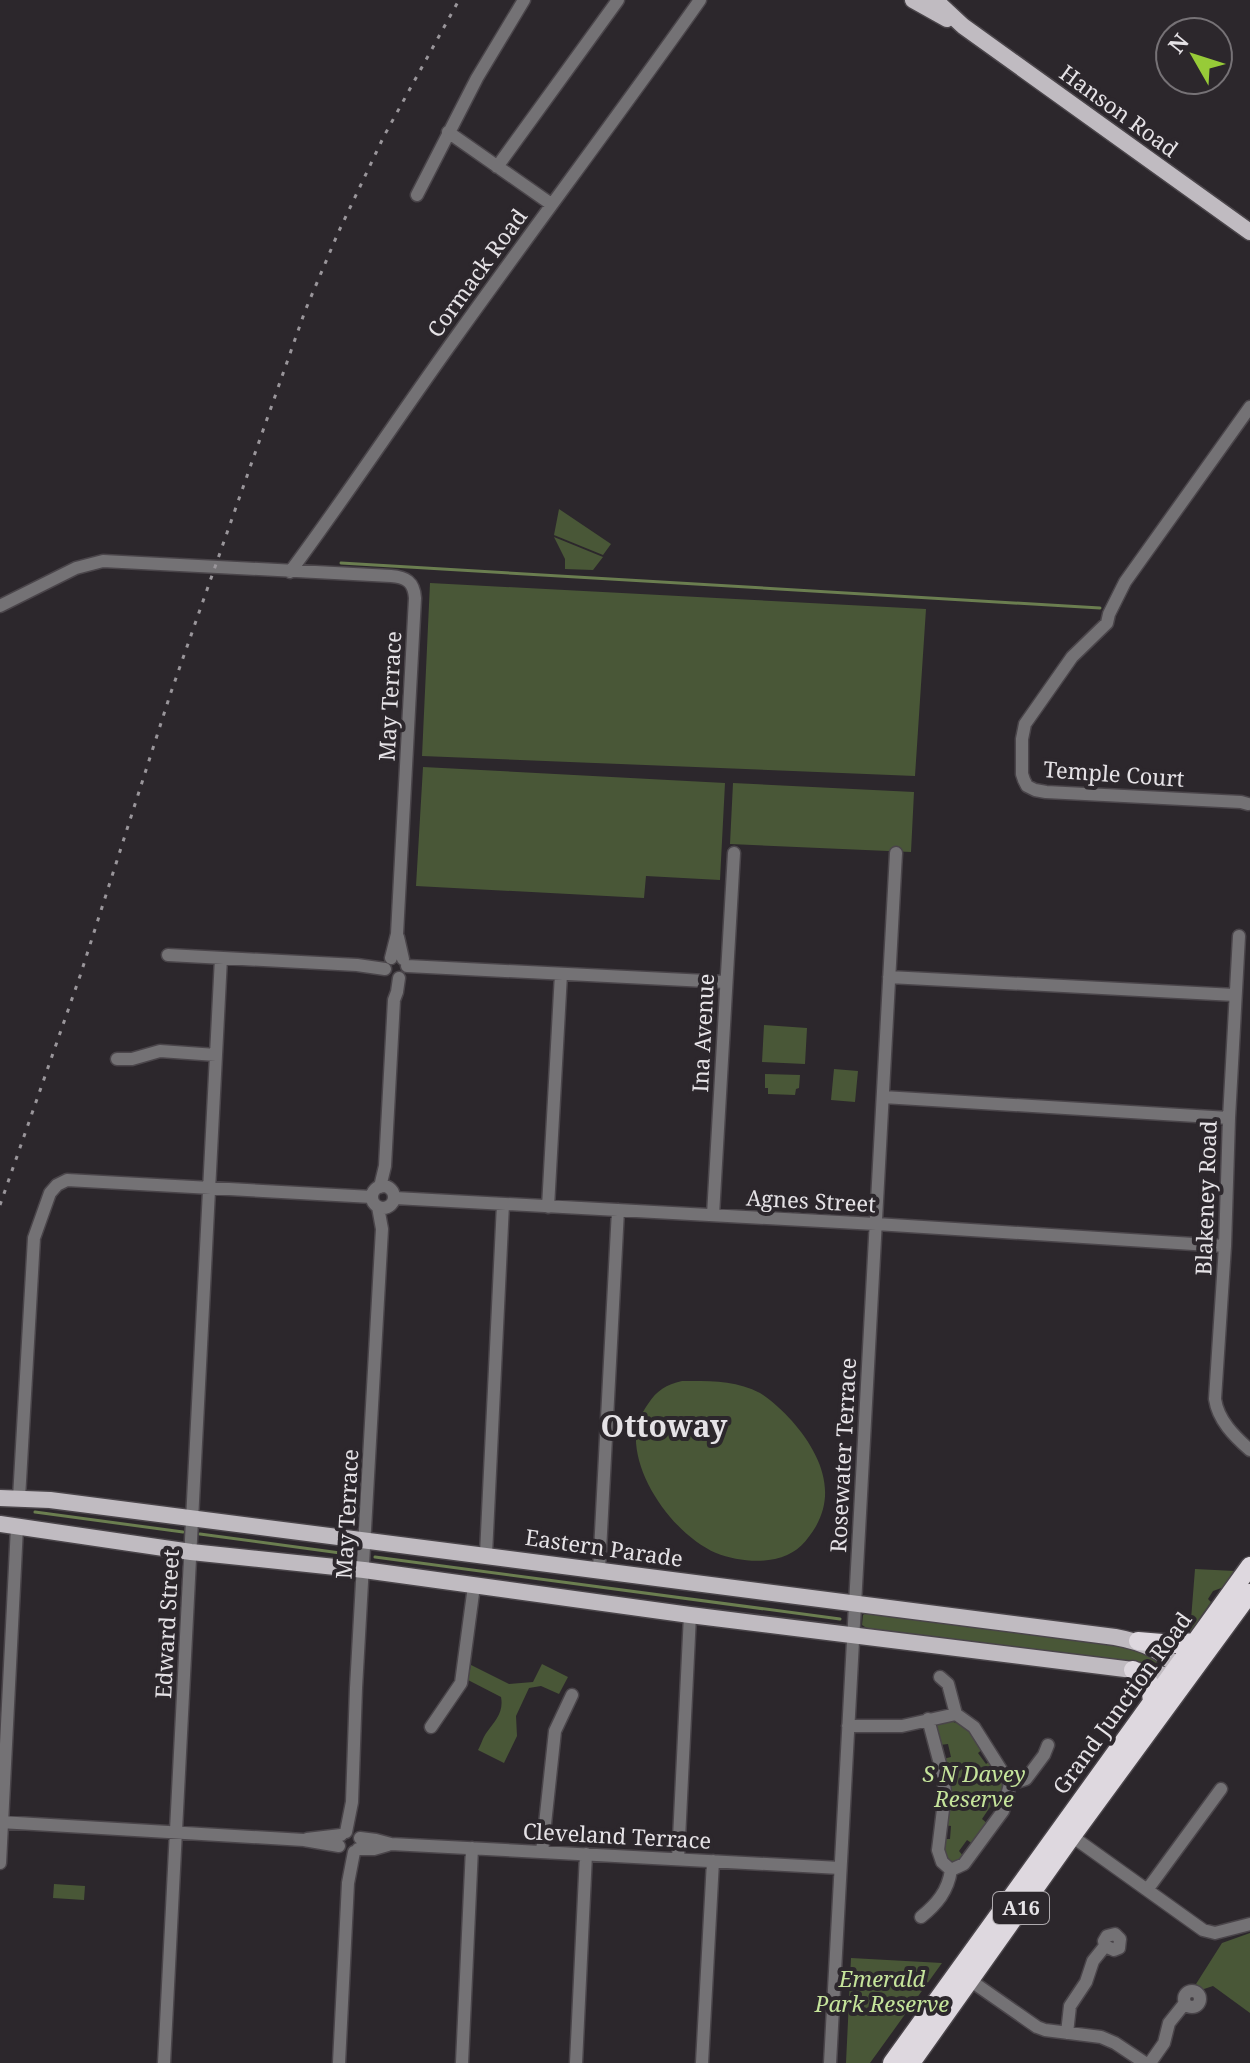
<svg xmlns="http://www.w3.org/2000/svg" width="1250" height="2063" font-family="'Noto Serif',serif">
<rect width="100%" height="100%" fill="#2c272c"/>
<path fill="#495737" d="M 559,509 L 611,544 L 603,555 L 554,535 Z
M 554,537 L 603,557 L 593,570 L 565,569 L 565,559 Z
M 430,583 L 926,609 L 915,776 L 422,756 Z
M 423,767 L 725,783 L 720,880 L 646,876 L 644,898 L 416,886 Z
M 733,783 L 914,792 L 911,852 L 730,844 Z
M 764,1025 L 807,1028 L 805,1064 L 762,1062 Z
M 834,1069 L 858,1071 L 855,1102 L 831,1100 Z
M 765,1074 L 800,1075 L 799,1088 L 796,1089 L 795,1095 L 768,1094 L 768,1088 L 765,1088 Z
M 682,1381 C 708,1381 736,1380 760,1393 C 771,1400 783,1411 792,1421 C 819,1452 839,1492 813,1531 C 803,1546 793,1555 775,1559 C 757,1563 733,1560 716,1553 C 674,1535 628,1472 637,1425 C 639,1418 644,1410 648,1404 C 657,1390 666,1385 682,1381 Z
M 1195,1569 L 1235,1571 L 1224,1587 L 1213,1591 L 1208,1599 L 1211,1602 L 1190,1632 Z
M 869,1611 L 1068,1636 L 1102,1644 L 1136,1649 L 1164,1663 L 1159,1666 L 871,1631 L 862,1625 L 863,1615 Z
M 542,1664 L 568,1677 L 559,1694 L 541,1686 L 529,1688 L 516,1716 L 517,1736 L 504,1763 L 478,1750 C 481,1745 483,1737 487,1732 C 495,1721 504,1712 501,1697 L 468,1680 L 471,1665 L 509,1684 L 533,1682 Z
M 947,1720 L 966,1726 L 984,1748 L 978,1753 L 986,1764 L 992,1760 C 1008,1784 1006,1785 997,1812 L 990,1807 L 982,1819 L 988,1824 L 973,1844 L 967,1840 L 959,1851 L 964,1857 L 952,1865 L 947,1862 L 941,1839 L 950,1839 L 951,1826 L 943,1825 L 943,1759 L 951,1757 L 948,1744 L 940,1745 L 936,1729 L 937,1723 Z
M 54,1884 L 85,1886 L 84,1900 L 53,1898 Z
M 1250,1933 L 1250,2013 L 1213,1986 L 1201,1990 L 1196,1984 L 1222,1943 Z
M 851,1958 L 942,1963 L 870,2063 L 846,2063 Z"/>
<g fill="none" stroke-linecap="round" stroke-linejoin="round">
<path stroke="#6b7e50" stroke-width="3" d="M 341,563 L 1100,608
M 35,1512 L 183,1532
M 200,1534 L 355,1555
M 375,1557 L 840,1619"/>
<g stroke="#4a454a" stroke-width="15">
<path id="minor" d="M 448,132 L 551,204
M 497,167 L 618,0
M 417,195 L 477,78 L 524,0
M 290,572 C 348,494 401,413 458,334 C 538,222 621,112 700,0
M 0,606 L 76,568 L 103,561 L 391,576 C 406,577 414,582 415,598 L 397,934 L 391,958
M 1248,804 L 1241,802 L 1046,792 L 1035,790 L 1027,786 L 1024,780 L 1022,774 L 1022,739 L 1025,724 L 1072,657 L 1107,623 L 1109,614 L 1125,582 L 1250,407
M 1239,936 L 1229,1118 L 1225,1246 L 1215,1399 C 1218,1420 1234,1436 1250,1450
M 398,937 L 403,959
M 168,955 L 357,965 L 385,969
M 407,966 L 726,982
M 889,977 L 1235,995
M 117,1059 L 132,1059 L 160,1051 L 216,1055
M 883,1097 L 1229,1118
M372 1197a11 11 0 1 1 22 0a11 11 0 1 1-22 0Z
M 380,1187 L 385,1166 L 394,1000 L 397,992 L 399,978
M 395,1198 L 876,1224 L 1225,1246
M 548,1207 L 561,974
M 713,1215 L 734,853
M 19,1498 L 34,1238 L 50,1193 L 57,1185 L 67,1180 L 372,1197
M 486,1554 L 503,1204
M 599,1570 L 618,1210
M 940,1677 L 948,1684 L 956,1714
M 928,1719 L 943,1775 L 945,1793 L 938,1850 L 942,1862 L 951,1870
M 848,1726 L 902,1726 L 956,1714 L 974,1727 L 1010,1784
M 431,1727 L 461,1683 L 474,1586
M 0,1822 L 304,1840 L 339,1846
M 346,1832 L 352,1802 L 356,1688 L 382,1229 L 378,1207
M 1066,1832 L 1203,1930 L 1215,1933 L 1250,1924
M 360,1838 L 376,1840 L 391,1844 L 840,1868
M 307,1839 L 341,1835
M 358,1849 L 374,1849 L 388,1845
M 542,1852 L 555,1731 L 572,1695
M 678,1859 L 690,1615
M 0,1863 L 17,1527
M 951,1870 L 964,1864 L 1003,1811 L 1010,1784 L 1026,1779 L 1044,1755 L 1048,1745
M 1147,1890 L 1221,1789
M 921,1917 C 937,1904 948,1891 951,1870
M 964,1976 L 1037,2027 L 1045,2030 L 1101,2037 L 1115,2043 L 1145,2063
M1184 1999a8 8 0 1 1 16 0a8 8 0 1 1-16 0Z
M 1067,2033 L 1070,2006 L 1086,1982 L 1093,1961 L 1105,1946 L 1104,1941 L 1107,1936 L 1115,1934 L 1120,1939 L 1119,1948 L 1114,1950 L 1105,1946
M 164,2063 L 221,958
M 339,2063 L 348,1883 L 354,1852
M 462,2063 L 472,1848
M 576,2063 L 586,1854
M 702,2063 L 713,1861
M 830,2063 L 896,853
M 1150,2063 L 1164,2043 L 1169,2023 L 1185,2003"/>
</g>
<g stroke="#4a454a" stroke-width="19">
<path id="major" d="M 913,0 L 947,19
M 935,0 L 963,26 L 1250,232
M 0,1498 L 50,1500 C 405,1544 760,1589 1115,1637 C 1143,1642 1168,1652 1184,1676
M 0,1524 L 191,1552 L 364,1570 L 690,1615 L 1133,1670 L 1170,1676"/>
</g>
<g stroke="#4a454a" stroke-width="21">
<path id="highway" d="M 1138,1641 L 1174,1644 L 1195,1642
M 1133,1670 L 1150,1684 L 1152,1702
M 892,2063 L 1250,1566
M 911,2063 L 1072,1836 L 1250,1593"/>
</g>
<use href="#minor" stroke="#747275" stroke-width="12"/>
<use href="#major" stroke="#c0bbc1" stroke-width="16"/>
<use href="#highway" stroke="#ded8df" stroke-width="18"/>
<path stroke="#9a969b" stroke-width="3" stroke-dasharray="4 8" stroke-linecap="butt" d="M 0,1205 L 80,976 L 170,695 L 305,311 L 338,233 L 384,136 L 459,0"/>
</g>
<g text-anchor="middle" stroke-width="8" stroke-linejoin="round" paint-order="stroke">
<rect fill="#2c272c" stroke="#aeaaae" stroke-width="2" x="993" y="1892" width="56" height="32" rx="6"/>
<g font-size="20" font-weight="bold" fill="#e5e2e6">
<text x="1021" y="1915">A16</text>
</g>
<g font-size="22" fill="#e5e2e6" stroke="#2c272c">
<text transform="translate(1119 111) rotate(36)" y="8">Hanson Road</text>
<text transform="translate(477 273) rotate(-54)" y="8">Cormack Road</text>
<text transform="translate(390 696) rotate(-87)" y="8">May Terrace</text>
<text transform="translate(1114 774) rotate(4)" y="8">Temple Court</text>
<text transform="translate(703 1033) rotate(-87)" y="8">Ina Avenue</text>
<text transform="translate(1206 1198) rotate(-88)" y="8">Blakeney Road</text>
<text transform="translate(811 1201) rotate(3)" y="8">Agnes Street</text>
<text transform="translate(843 1455) rotate(-87)" y="8">Rosewater Terrace</text>
<text transform="translate(347 1514) rotate(-87)" y="8">May Terrace</text>
<text transform="translate(604 1548) rotate(8)" y="8">Eastern Parade</text>
<text transform="translate(167 1624) rotate(-87)" y="8">Edward Street</text>
<text transform="translate(1122 1703) rotate(-54)" y="8">Grand Junction Road</text>
<text transform="translate(617 1836) rotate(3)" y="8">Cleveland Terrace</text>
</g>
<g font-size="22" font-style="italic" fill="#c5e49b" stroke="#2c272c">
<text x="974" y="1782">S N Davey<tspan x="974" dy="25">Reserve</tspan></text>
<text x="882" y="1987">Emerald<tspan x="882" dy="25">Park Reserve</tspan></text>
</g>
<g font-size="30" font-weight="bold" fill="#e5e2e6" stroke="#2c272c">
<text x="664" y="1437">Ottoway</text>
</g>
</g>
<g transform="translate(1194 56) rotate(309)"><circle r="38" fill="#2c272c" stroke="#767276" stroke-width="2"/>
<path d="M0-6L14 30L0 20L-14 30Z" fill="#97cb38"/>
<text y="-12" font-size="22" font-weight="bold" text-anchor="middle" fill="#e5e2e6">N</text>
</g>
</svg>
